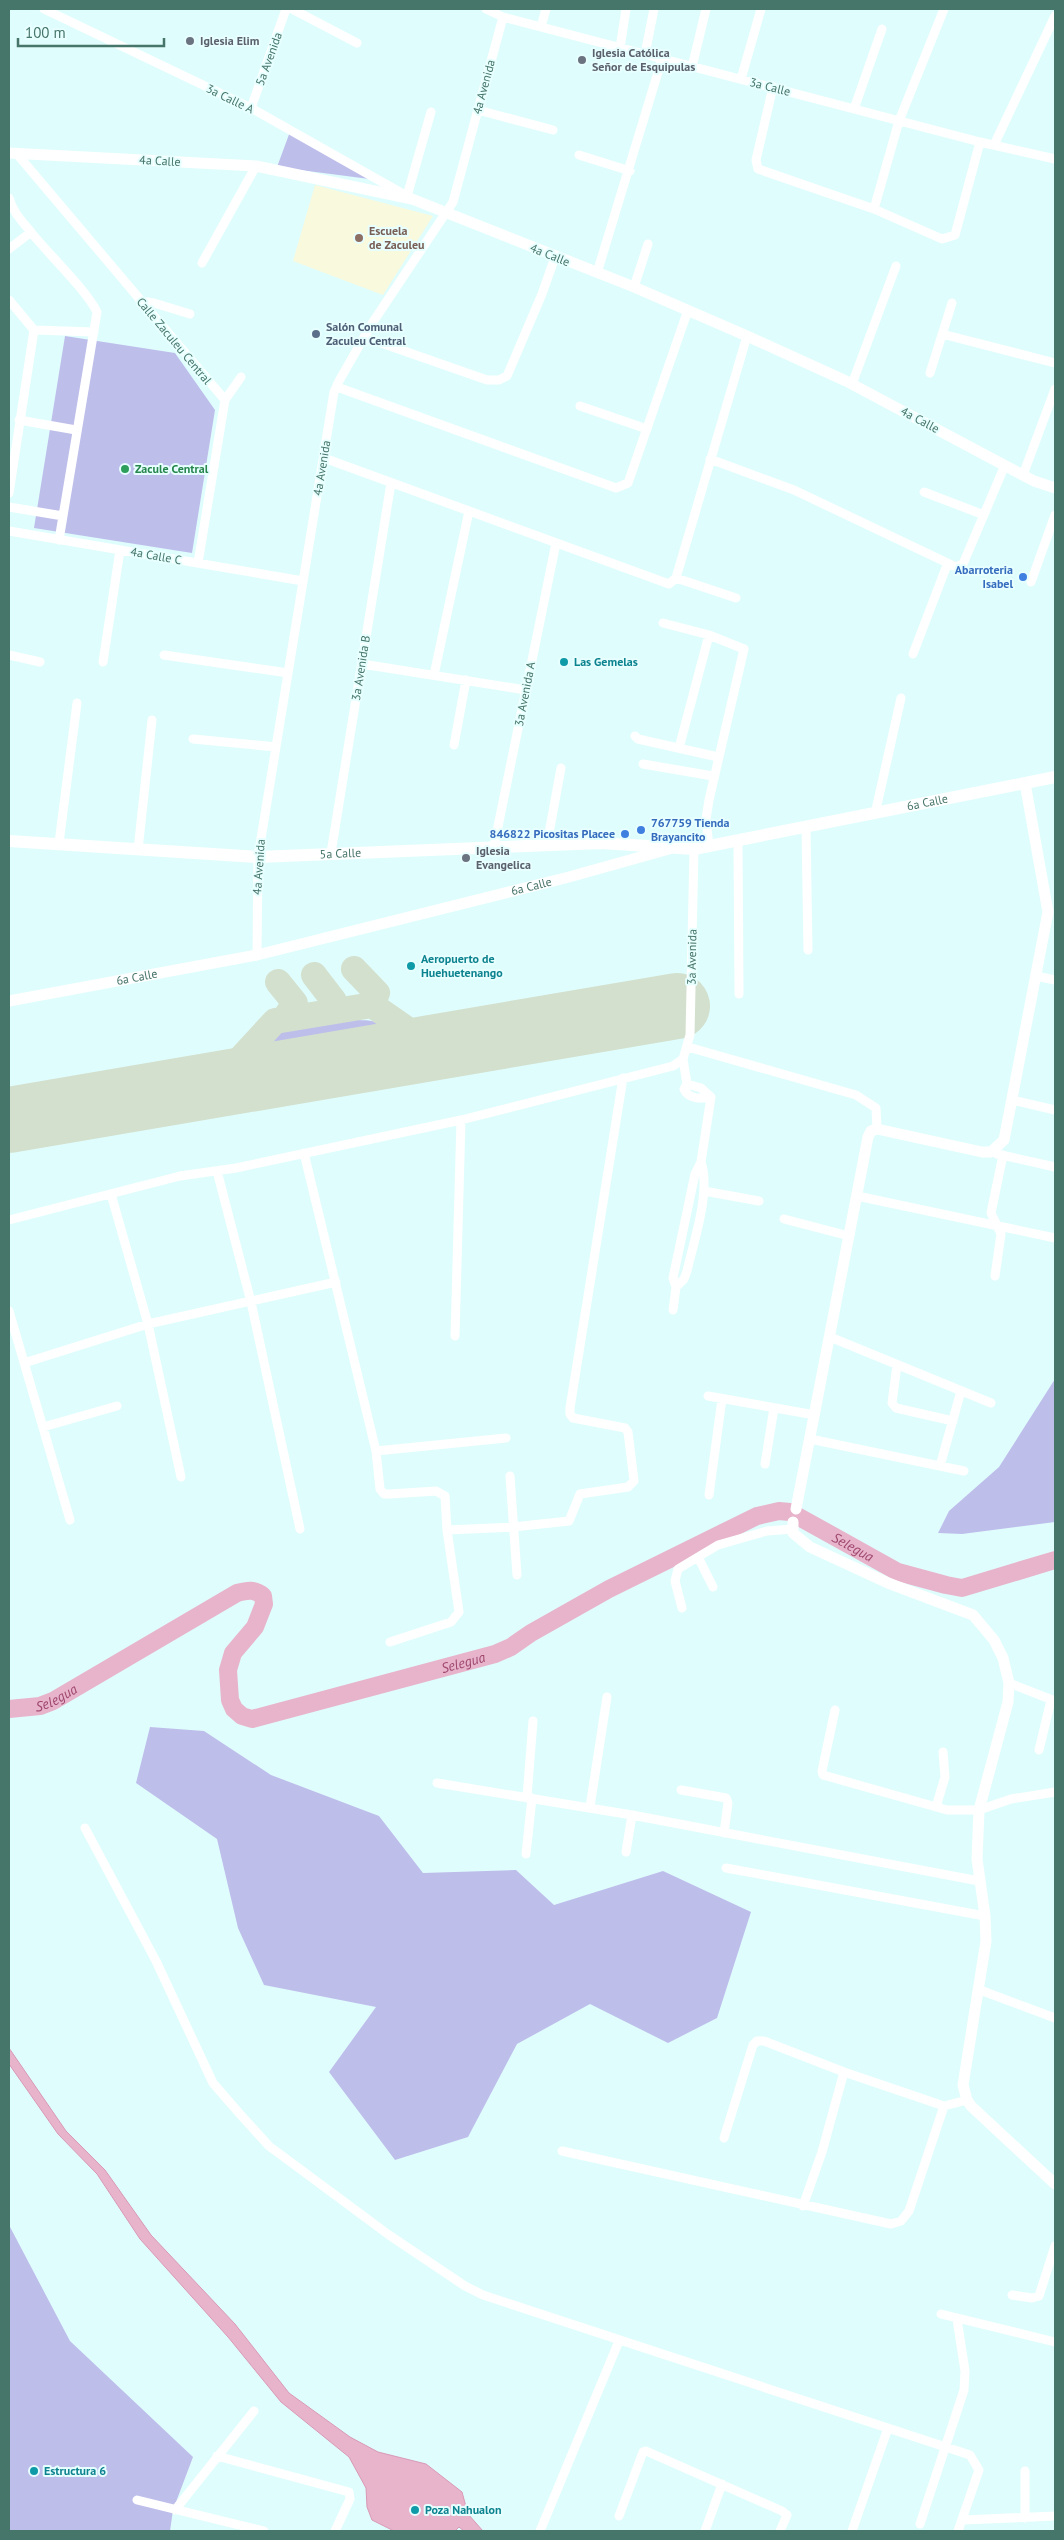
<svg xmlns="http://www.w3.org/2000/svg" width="1064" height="2540" font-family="'PT Sans',sans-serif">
<rect width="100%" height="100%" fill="#e0fdfd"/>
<path fill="#f8f9dd" d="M 315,185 L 433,216 L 383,295 L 293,261 Z"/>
<path fill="#bebeeb" d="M 291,129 L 377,180 L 277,167 Z
M 65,336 L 175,353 L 215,410 L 192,553 L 34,528 Z
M 350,1020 C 374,1020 381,1020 398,1039 L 396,1044 L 257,1065 C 246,1026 326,1024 350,1020 Z
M 1055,1379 L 1055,1522 L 962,1534 L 938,1533 L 949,1511 L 999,1467 Z
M 150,1727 L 204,1731 L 271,1775 L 379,1816 L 423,1873 L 516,1870 L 554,1905 L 663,1871 L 751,1912 L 717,2018 L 668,2043 L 590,2004 L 517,2044 L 468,2137 L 395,2160 L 329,2072 L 376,2007 L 264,1985 L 238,1928 L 217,1839 L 136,1783 Z
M 9,2225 L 70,2341 L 193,2457 L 173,2510 L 170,2531 L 9,2531 Z"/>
<path fill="#e7b4cb" stroke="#d999b6" d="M 9,2048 L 66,2131 L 105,2170 L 151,2235 L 235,2324 L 289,2393 L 350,2437 L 378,2452 L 426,2464 L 462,2492 L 468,2514 L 483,2531 L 464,2531 L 459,2527 L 455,2531 L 394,2531 L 372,2520 L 367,2507 L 366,2488 L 349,2457 L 281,2402 L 228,2337 L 140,2239 L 97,2174 L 58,2134 L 9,2064 Z"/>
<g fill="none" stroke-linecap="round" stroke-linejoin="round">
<path stroke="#e7b4cb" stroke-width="18" id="s1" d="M 9,1709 L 40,1706 L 53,1701 L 237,1593 C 248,1590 255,1589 263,1596 L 264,1604 L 255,1627 L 233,1653 L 228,1670 L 230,1700 L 234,1709 L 242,1716 L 252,1719 L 495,1654 L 511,1647 L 531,1633 L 609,1589 L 757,1516 L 779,1511 L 790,1512 L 898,1572 L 946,1585 L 962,1588 L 1055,1560"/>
<path stroke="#d3e0ce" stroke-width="26" d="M 354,969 L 377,993 L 372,1005
M 314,975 L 334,1001 L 329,1012
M 278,982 L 295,1003 L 284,1019
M 216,1085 L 275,1021 L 372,1005 L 434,1048"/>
<path stroke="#d3e0ce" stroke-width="66" d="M 9,1120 L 677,1006"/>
<path stroke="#fff" stroke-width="9" d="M 44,9 L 251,108 L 405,195
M 292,9 L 357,43
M 486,9 L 503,17 L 980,142 L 1055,159
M 541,27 L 546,9
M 620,48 L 626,9
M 645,54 L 654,9
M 692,67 L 706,9
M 741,79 L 761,9
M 773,87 L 756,160 L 758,169 L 874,209 L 942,239 L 955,235 L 980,142
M 251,108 L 286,9
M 854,109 L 882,29
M 478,110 L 553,130
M 994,145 L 1055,16
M 17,154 L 225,400 L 198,563
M 579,155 L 630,171
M 407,196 L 431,112
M 9,198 C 13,212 21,220 30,231 C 49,255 84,287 97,312 L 63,516 L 9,507
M 874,209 L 899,121 L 944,9
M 9,249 L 31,232
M 202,263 L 256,166
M 597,273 L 662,59
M 634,287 L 648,244
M 9,300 L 34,330 L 9,493
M 140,301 L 154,303 L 190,314
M 34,330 L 94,332
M 942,334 L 1055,363
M 364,337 L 487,380 L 499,380 L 507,376 L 542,294 L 555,257
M 930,373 L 952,303
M 852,384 L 896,266
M 337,387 L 616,488 L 628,483 L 688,310
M 225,400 L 241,377
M 580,406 L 647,429
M 19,420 L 76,430
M 324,458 L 669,584 L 676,578 L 747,336
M 710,459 L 794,490 L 956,567 L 963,564 L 1005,465
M 1023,475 L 1055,389
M 924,492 L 984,515
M 9,531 L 303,581
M 59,540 L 63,516
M 676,578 L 736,598
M 1031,582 L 1055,515
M 663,623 L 709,635 L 744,649 L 709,800 L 706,819 L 709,847
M 913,654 L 947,565
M 9,655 L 40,662
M 164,655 L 288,673
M 103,662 L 120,550
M 362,664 L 526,690
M 434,675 L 469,511
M 635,736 L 638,739 L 718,757
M 193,739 L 276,747
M 454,745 L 466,680
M 679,748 L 709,635
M 643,764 L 713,776
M 875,814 L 901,698
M 806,828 L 808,950
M 738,842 L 739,994
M 59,843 L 77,703
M 547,844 L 561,768
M 494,846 L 556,543
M 138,850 L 152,720
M 331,853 L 391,483
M 257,955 L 258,857 L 334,392 L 339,381 L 371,325 L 453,202 L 503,17
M 1036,976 L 1055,980
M 688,1047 L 856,1095 L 876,1108 L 877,1129
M 687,1084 L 684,1089 C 688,1099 701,1099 711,1097
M 1012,1100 L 1055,1110
M 304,1153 L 376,1451 L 380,1489 L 384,1494 L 390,1494 L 436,1491 L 445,1496 L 447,1530 L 459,1612 L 451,1622 L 390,1642
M 997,1154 L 1055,1167
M 217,1171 L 251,1302 L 300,1529
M 704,1191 L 759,1201
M 111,1194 L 148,1324 L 181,1477
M 857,1196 L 1055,1238
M 784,1219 L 849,1236
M 9,1220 L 180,1176 L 236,1168 L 461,1120 L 673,1066 L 683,1059 L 690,1035 L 694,849
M 995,1276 L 1001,1234 L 991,1213 L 1003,1155
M 676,1287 L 684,1279 L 687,1271 C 694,1240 711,1192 701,1162
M 673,1310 L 676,1287 L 673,1278 L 695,1174 L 701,1162 L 711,1097 L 701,1088 L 687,1084 L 683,1059
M 9,1311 L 70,1520
M 455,1336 L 461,1120
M 830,1337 L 991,1403
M 24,1363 L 148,1324 L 336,1282
M 897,1365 L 892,1403 L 896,1408 L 953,1421
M 708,1396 L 815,1415
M 43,1427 L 117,1406
M 810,1439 L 964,1471
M 376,1451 L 506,1438
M 765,1464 L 774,1408
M 940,1466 L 961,1391
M 510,1476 L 517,1575
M 709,1495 L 722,1399
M 447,1530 L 513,1527 L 569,1521 L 580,1494 L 628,1487 L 634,1481 L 628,1432 L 625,1428 L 573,1418 L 570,1414 L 570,1408 L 623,1078
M 698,1557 L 713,1587
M 682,1608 L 675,1581 L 678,1569 L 718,1545 L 767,1531 L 793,1529
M 1009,1683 L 1055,1701
M 835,1710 L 822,1771 L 823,1775 L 947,1810 L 979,1810 L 1011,1799 L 1055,1792
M 1039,1750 L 1051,1700
M 437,1783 L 632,1815 L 979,1881
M 681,1790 L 726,1798 L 728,1803 L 724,1833
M 527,1797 L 533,1721
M 590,1807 L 607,1697
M 936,1807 L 945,1777 L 943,1752
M 85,1828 L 156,1961 L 213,2083 L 239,2113 L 269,2146 L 389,2235 L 465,2286 L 483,2295 L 970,2455 L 979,2470 L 958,2531
M 626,1852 L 632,1815
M 526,1854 L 532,1798
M 726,1868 L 985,1916
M 980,1990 L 1055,2018
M 724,2138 L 753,2045 L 757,2041 L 764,2041 L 844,2072 L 944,2106 L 967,2100
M 562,2151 L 891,2224 L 901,2221 L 909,2211 L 944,2106
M 803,2206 L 822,2152 L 844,2072
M 1012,2295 L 1032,2298 L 1039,2296 L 1055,2246
M 941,2314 L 1055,2342
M 217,2456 L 349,2492 L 350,2499 L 335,2531
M 137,2500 L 264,2531
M 175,2510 L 254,2411
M 619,2516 L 643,2452 L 646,2451 L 782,2511 L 787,2515 L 780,2531
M 1025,2518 L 1025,2471
M 964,2520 L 1055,2516
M 920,2524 L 964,2390 L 965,2371 L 957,2319
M 540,2531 L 619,2341
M 705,2531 L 722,2484
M 852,2531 L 888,2428"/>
<g stroke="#fff" stroke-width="11">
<path d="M 9,153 L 256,166 L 412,199 L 634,287 L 747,336 L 846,381 L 1034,481 L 1055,488"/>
<path id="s2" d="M 9,1001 L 257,955 L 569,877 L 669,849"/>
<path d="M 796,1509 L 868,1137 L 871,1131 L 877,1129 L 982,1152 L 991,1152 L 1004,1140 L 1048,912 L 1025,783"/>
<path d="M 793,1522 L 793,1533 L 810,1547 L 888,1583 L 973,1615 L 994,1640 L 1003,1658 L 1009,1683 L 1008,1702 L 979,1810 L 977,1859 L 985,1916 L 986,1941 L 963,2085 L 967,2100 L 971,2106 L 1055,2184"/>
</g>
<path stroke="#fff" stroke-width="12" id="s3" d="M 9,841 L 258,857 L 601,843 L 694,849 L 1055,777"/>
</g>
<g fill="#6b7280" stroke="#e7ffff" stroke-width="2">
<circle cx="190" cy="41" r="5"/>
<circle cx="582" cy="60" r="5"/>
<circle cx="466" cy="858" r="5"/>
</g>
<circle fill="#8d6e63" stroke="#e7ffff" stroke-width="2" cx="359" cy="238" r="5"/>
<circle fill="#5c6f8a" stroke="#e7ffff" stroke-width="2" cx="316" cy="334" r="5"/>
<circle fill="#2e9e5b" stroke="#e7ffff" stroke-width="2" cx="125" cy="469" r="5"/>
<g fill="#3f7fe0" stroke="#e7ffff" stroke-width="2">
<circle cx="1023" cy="577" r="5"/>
<circle cx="641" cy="830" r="5"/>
<circle cx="625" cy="834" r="5"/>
</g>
<g fill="#0f9aa8" stroke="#e7ffff" stroke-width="2">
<circle cx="564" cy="662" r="5"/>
<circle cx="411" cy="966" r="5"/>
<circle cx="34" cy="2471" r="5"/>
<circle cx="415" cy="2510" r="5"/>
</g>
<g text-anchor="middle" stroke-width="4" stroke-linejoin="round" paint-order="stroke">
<g font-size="12" font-weight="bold" fill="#5b616d" stroke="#e7ffff" text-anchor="start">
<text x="200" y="45">Iglesia Elim</text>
<text x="592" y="57">Iglesia Católica<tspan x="592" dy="14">Señor de Esquipulas</tspan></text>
<text x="476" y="855">Iglesia<tspan x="476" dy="14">Evangelica</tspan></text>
</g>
<g font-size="12" fill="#467569" stroke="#e7ffff">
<text transform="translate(269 59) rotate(-70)" y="4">5a Avenida</text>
<text transform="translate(484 87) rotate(-75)" y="4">4a Avenida</text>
<text transform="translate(770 87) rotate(14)" y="4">3a Calle</text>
<text transform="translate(230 99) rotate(26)" y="4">3a Calle A</text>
<text transform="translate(160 161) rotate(3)" y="4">4a Calle</text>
<text transform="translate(550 255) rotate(22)" y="4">4a Calle</text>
<text transform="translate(174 341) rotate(50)" y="4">Calle Zaculeu Central</text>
<text transform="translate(920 420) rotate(28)" y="4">4a Calle</text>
<text transform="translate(322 468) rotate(-81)" y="4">4a Avenida</text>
<text transform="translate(156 556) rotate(10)" y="4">4a Calle C</text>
<text transform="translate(361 668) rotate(-81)" y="4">3a Avenida B</text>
<text transform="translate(525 694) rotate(-79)" y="4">3a Avenida A</text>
<text dy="4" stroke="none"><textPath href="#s3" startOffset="924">6a Calle</textPath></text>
<text dy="4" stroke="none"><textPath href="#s3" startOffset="332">5a Calle</textPath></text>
<text transform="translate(259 867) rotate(-86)" y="4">4a Avenida</text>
<text dy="4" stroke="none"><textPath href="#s2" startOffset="535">6a Calle</textPath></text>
<text transform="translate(692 957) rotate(-89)" y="4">3a Avenida</text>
<text dy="4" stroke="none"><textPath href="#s2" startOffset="130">6a Calle</textPath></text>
</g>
<g font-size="12" font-weight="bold" fill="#785e54" stroke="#e7ffff" text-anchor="start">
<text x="369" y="235">Escuela<tspan x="369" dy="14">de Zaculeu</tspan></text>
</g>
<g font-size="12" font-weight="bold" fill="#4e5e75" stroke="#e7ffff" text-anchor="start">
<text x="326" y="331">Salón Comunal<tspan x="326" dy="14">Zaculeu Central</tspan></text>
</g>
<g font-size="12" font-weight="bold" fill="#27864d" stroke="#e7ffff" text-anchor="start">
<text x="135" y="473">Zacule Central</text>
</g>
<g font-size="12" font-weight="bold" fill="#366cbe" stroke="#e7ffff" text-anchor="end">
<text x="1013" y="574">Abarroteria<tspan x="1013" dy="14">Isabel</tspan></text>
<text x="651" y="827" text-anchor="start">767759 Tienda<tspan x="651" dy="14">Brayancito</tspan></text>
<text x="615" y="838">846822 Picositas Placee</text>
</g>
<g font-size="12" font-weight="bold" fill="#0d838f" stroke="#e7ffff" text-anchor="start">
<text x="574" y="666">Las Gemelas</text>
<text x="421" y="963">Aeropuerto de<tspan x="421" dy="14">Huehuetenango</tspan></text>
<text x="44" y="2475">Estructura 6</text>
<text x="425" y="2514">Poza Nahualon</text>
</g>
<g font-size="14" font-style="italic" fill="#9f476e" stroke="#e7ffff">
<text dy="5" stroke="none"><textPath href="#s1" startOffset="1085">Selegua</textPath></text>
<text dy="5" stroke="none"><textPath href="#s1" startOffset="650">Selegua</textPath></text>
<text dy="5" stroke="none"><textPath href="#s1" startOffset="49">Selegua</textPath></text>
</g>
</g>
<rect width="1064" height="2540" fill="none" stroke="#467569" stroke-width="20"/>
<path d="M18 38v8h146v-8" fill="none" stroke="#467569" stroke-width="2.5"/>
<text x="25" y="38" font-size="15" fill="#467569" stroke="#e7ffff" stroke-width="4" paint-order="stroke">100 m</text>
</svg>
